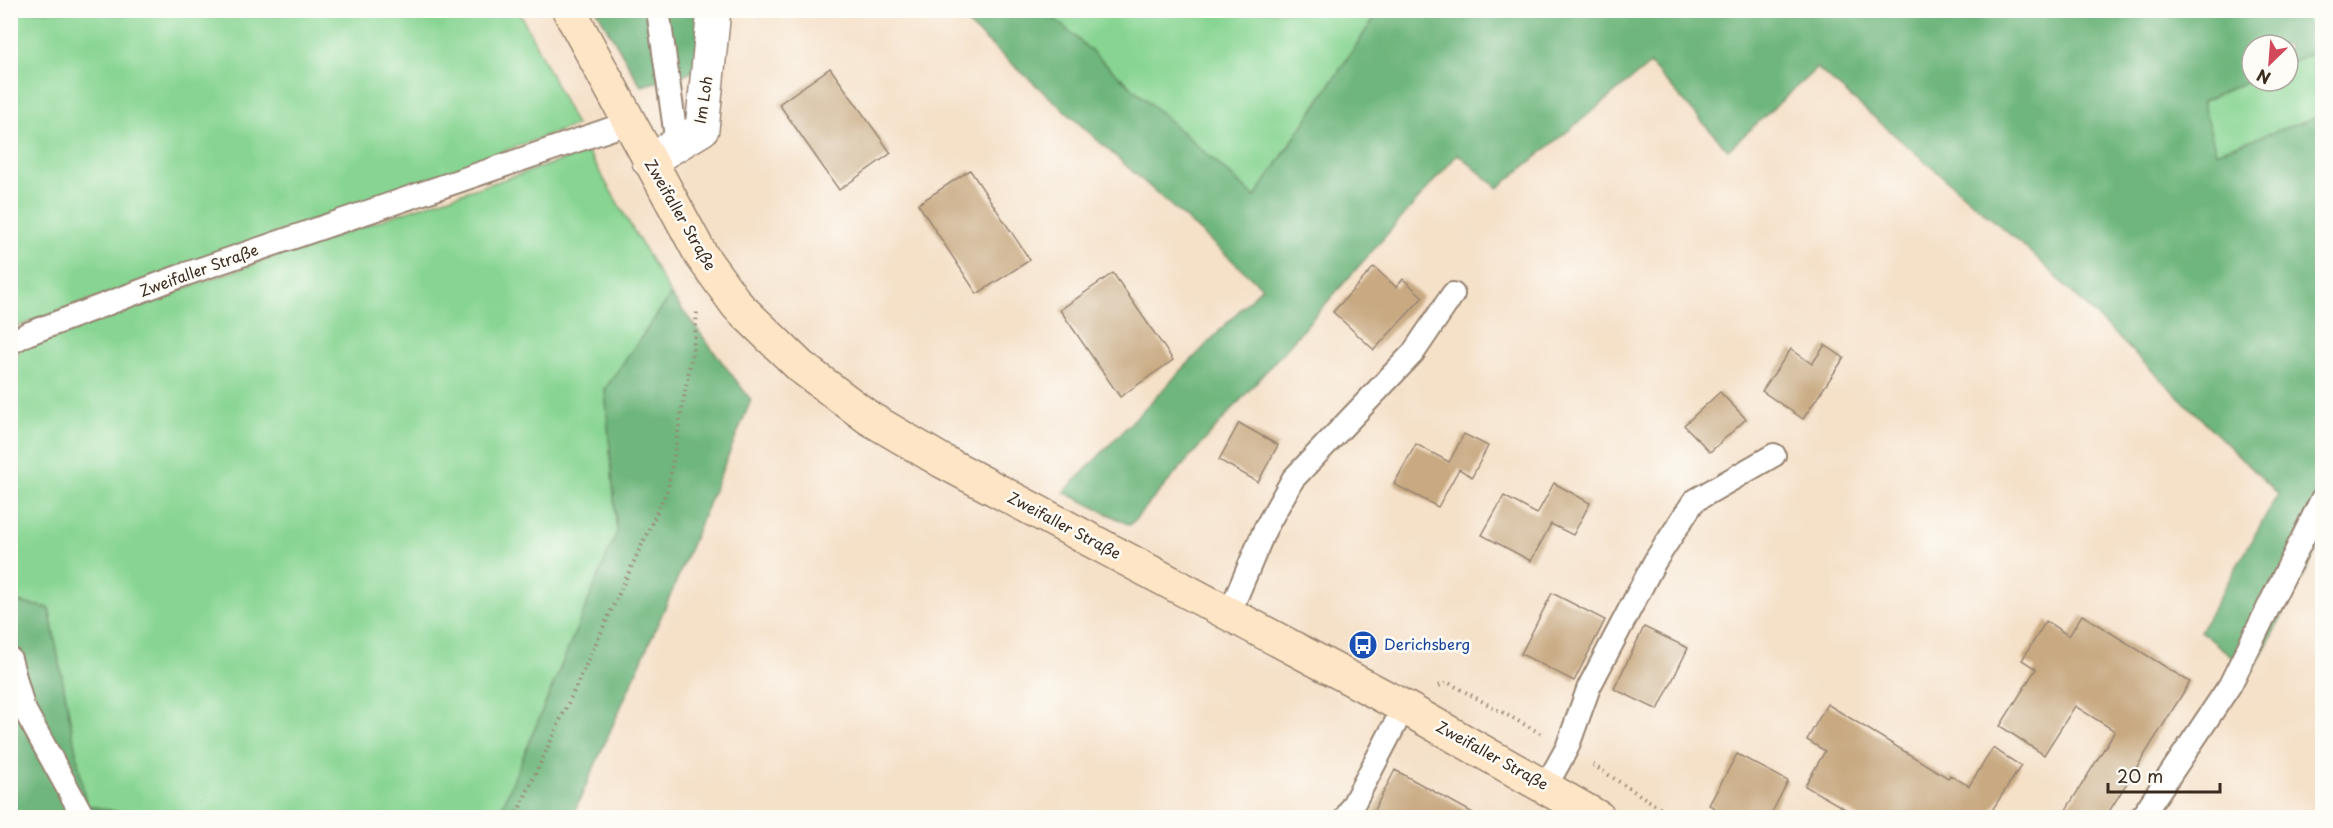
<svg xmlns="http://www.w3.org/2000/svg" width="2333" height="828" font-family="'Playpen Sans',sans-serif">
<rect width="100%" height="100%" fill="#fdfcf7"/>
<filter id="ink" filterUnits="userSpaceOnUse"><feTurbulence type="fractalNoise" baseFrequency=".0167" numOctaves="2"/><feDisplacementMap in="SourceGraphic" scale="12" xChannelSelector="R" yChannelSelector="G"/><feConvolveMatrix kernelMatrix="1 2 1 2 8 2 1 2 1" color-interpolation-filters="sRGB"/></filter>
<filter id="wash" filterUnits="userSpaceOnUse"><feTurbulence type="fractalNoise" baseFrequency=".008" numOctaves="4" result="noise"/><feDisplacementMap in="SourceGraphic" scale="24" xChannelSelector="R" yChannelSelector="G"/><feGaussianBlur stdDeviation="1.35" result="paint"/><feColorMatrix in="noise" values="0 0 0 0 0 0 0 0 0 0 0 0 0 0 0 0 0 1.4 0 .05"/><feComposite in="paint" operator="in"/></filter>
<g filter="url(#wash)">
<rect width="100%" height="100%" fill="#f5e0c8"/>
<path fill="#88d593" stroke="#628058" stroke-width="1.5" d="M 11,11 L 519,11 L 576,125 L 11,329 Z
M 1046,11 L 1379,11 L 1255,197 Z
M 2301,11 L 2322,11 L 2322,115 L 2216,153 L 2202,101 L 2252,79 L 2288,81 L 2288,63 L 2318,50 Z
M 588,152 L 671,295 L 605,389 L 617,532 L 499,816 L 129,818 L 128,814 L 86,805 L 49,608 L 17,602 L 10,502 L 10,366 L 24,344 L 413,209 Z"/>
<path fill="#6eb67d" stroke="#54704e" stroke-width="1.5" d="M 597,11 L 696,11 L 699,70 L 641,86 Z
M 953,11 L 1046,11 L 1255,197 L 1379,11 L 2301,11 L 2318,50 L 2288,63 L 2288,45 L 2252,45 L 2252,79 L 2202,102 L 2216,152 L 2322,115 L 2322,542 L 2252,672 L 2200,631 L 2278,494 L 2036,257 L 1817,68 L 1728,150 L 1650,64 L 1498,188 L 1458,154 L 1130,525 L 1064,492 L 1262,287 Z
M 671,295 L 751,400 L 671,594 L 572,817 L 498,817 L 617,532 L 605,389 Z
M 10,601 L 49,608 L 86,805 L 128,815 L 129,817 L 11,817 Z"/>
<g id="blocks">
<path fill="#c8a981" d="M 830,68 L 891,153 L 839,190 L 779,104 Z
M 970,170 L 1030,260 L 977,294 L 918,204 Z
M 1374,267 L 1396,287 L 1403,279 L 1423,297 L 1374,350 L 1333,312 Z
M 1113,273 L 1173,360 L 1120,397 L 1060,310 Z
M 1825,345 L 1844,358 L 1803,419 L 1762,391 L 1791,349 L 1812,364 Z
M 1720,392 L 1746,419 L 1710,452 L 1684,425 Z
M 1239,423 L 1278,445 L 1258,482 L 1219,460 Z
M 1464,434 L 1488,446 L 1472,477 L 1459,469 L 1438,507 L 1394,484 L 1416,444 L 1449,462 Z
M 1554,483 L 1590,503 L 1573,535 L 1551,524 L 1531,561 L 1482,535 L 1504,496 L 1537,514 Z
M 1552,593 L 1605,620 L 1574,681 L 1521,654 Z
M 2082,615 L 2190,682 L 2105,818 L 2061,818 L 2115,731 L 2075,706 L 2044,755 L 2000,726 L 2036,669 L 2022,660 L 2046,621 L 2069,636 Z
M 1644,627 L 1688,648 L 1658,710 L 1614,689 Z
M 1827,704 L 1948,778 L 1950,775 L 1969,786 L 1993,748 L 2021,766 L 1987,818 L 1936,818 L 1928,813 L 1925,818 L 1861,818 L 1805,786 L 1825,751 L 1807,740 Z
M 1737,754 L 1788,781 L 1769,818 L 1734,818 L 1709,805 Z
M 1395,770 L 1482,818 L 1370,818 Z"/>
</g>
</g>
<g filter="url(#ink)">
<use href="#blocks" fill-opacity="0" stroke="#988573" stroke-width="1.5"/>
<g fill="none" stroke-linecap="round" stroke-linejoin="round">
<g stroke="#988573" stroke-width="26">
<path id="service" d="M 658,10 L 677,144
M 10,343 L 27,334 L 186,274 L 628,123
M 1229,614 L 1265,529 L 1293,479 L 1413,353 L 1453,294
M 10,659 L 23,707 L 84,818
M 1546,786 L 1567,748 L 1589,687 L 1655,561 L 1694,501 L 1774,455
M 1346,818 L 1404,707
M 2141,818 L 2230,685 L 2322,499"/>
</g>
<g stroke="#988573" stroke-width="36">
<path id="minor" d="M 649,161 L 702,129 L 714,10"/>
</g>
<g stroke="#988573" stroke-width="36">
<path id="secondary" d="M 569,10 L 701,255 L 737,305 L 801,367 L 869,418 L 942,461 L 1404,707 L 1599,818"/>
</g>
<path stroke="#988573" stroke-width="4" stroke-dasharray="1.5 4.5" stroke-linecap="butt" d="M 1439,686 L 1447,682 L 1540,733
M 1593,765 L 1676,818
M 515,818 L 668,488 L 695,336 L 697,312"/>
<use href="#service" stroke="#fff" stroke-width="22"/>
<use href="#minor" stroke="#fff" stroke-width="33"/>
<use href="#secondary" stroke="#fee5c5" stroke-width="33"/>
</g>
</g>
<defs>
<g id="bus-disc" transform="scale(1.5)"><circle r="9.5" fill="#1a4fb4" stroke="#fdfcf7"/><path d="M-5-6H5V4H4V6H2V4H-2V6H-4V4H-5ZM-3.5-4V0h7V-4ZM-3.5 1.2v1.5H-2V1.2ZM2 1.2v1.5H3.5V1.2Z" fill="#fff"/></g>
</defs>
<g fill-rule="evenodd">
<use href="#bus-disc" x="1363" y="645"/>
</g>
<g text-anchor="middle" stroke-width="5" stroke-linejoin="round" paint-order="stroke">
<g font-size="15" fill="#3b2a1e" stroke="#fdfcf7">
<text transform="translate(704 100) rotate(-81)" y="5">Im Loh</text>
<text transform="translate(680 215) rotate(60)" y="5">Zweifaller Straße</text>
<text transform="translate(199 271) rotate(-20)" y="5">Zweifaller Straße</text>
<text transform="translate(1064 526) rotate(28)" y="5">Zweifaller Straße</text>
<text transform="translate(1492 756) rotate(29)" y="5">Zweifaller Straße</text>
</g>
<g font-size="15" fill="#164399" stroke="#fdfcf7" text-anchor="start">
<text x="1384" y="650">Derichsberg</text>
</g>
</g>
<rect width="2333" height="828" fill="none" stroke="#fdfcf7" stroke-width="36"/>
<g transform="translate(2270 63) rotate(205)"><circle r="28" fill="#fdfcf7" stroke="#afa8a0" stroke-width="1.5"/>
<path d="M0-4.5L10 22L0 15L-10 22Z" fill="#d1495b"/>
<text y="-9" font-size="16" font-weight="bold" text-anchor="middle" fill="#3b2a1e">N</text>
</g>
<path d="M2108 783v9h112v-9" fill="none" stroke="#3b2a1e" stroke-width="3"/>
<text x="2117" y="783" font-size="18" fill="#3b2a1e" stroke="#fdfcf7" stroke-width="4.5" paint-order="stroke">20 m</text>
</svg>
